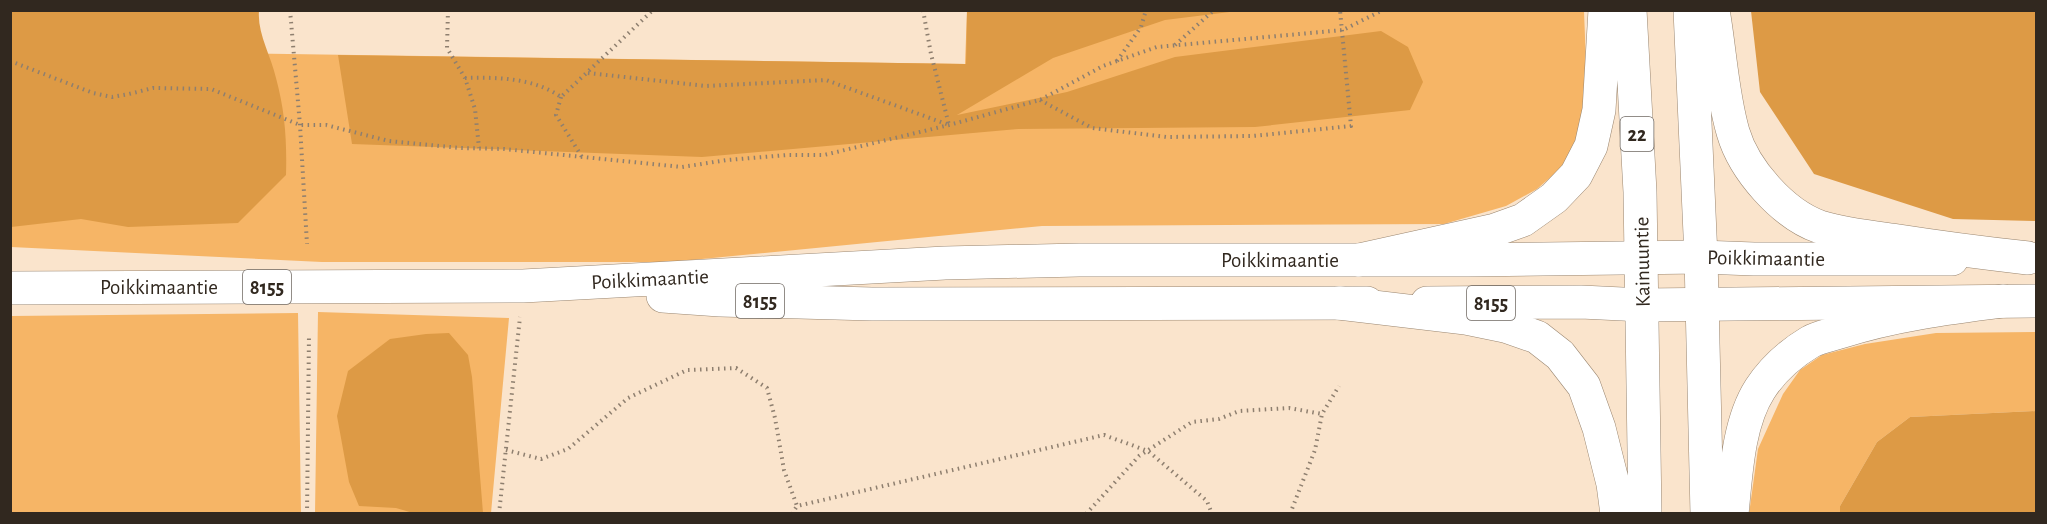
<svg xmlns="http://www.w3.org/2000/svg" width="2047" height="524" font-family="'Alegreya Sans',sans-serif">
<rect width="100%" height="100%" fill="#fae4cc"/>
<path fill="#f6b566" d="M 967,11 L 1584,11 L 1587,90 L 1579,138 L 1560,169 L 1537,189 L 1506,206 L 1444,224 L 1042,226 L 671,262 L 322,262 L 11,247 L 11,50 L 965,64 Z
M 318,312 L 509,318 L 491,513 L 315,514 Z
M 298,313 L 301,513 L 11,513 L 11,316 Z
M 2036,332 L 2036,411 L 1910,417 L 1877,442 L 1840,506 L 1840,513 L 1749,514 L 1758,449 L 1783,394 L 1800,370 L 1822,355 L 1865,344 L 1936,333 Z"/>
<path fill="#dd9a45" d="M 1246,10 L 1165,20 L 1053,58 L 957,115 L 1067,92 L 1175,57 L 1381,31 L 1408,47 L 1423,82 L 1410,110 L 1255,127 L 1018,129 L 702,157 L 352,144 L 338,55 L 966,64 L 967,11 Z
M 10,11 L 259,11 C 257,33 271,56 276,78 C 285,111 287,141 286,175 L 238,223 L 128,227 L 81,219 L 11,227 Z
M 1751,11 L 2036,11 L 2036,221 L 1953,219 L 1814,174 L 1760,92 Z
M 449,333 L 468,355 L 472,377 L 483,513 L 413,513 L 396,508 L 359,506 L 349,482 L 337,416 L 348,371 L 390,339 L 426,334 Z
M 2036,411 L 2036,513 L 1840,513 L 1840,506 L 1877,442 L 1910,417 Z"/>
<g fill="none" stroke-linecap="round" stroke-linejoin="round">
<g stroke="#9a8670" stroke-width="34">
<path id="primary" d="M 10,288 L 523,286 L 945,263 L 1079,260 L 1469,260 L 1701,257 L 1754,259 L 1952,259
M 663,296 L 720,300 L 872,304 L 1367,303
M 1427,303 L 1581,302 L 1643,305 L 2036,301"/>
</g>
<g stroke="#9a8670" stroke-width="34">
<path id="trunk" d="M 1630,10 L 1640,192 L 1645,514
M 1690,10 L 1701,257 L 1707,514
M 1713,10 C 1720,50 1722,94 1733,132 C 1744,170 1783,214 1820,227 C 1843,234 1869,237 1892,240 C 1937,247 1983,253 2028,258
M 1359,260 L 1495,230 L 1523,220 L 1554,198 L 1576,175 L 1591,146 L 1599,110 L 1605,10
M 1339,303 L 1466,318 L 1505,326 L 1537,337 L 1560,355 L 1584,386 L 1599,428 L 1613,484 L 1617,514
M 1732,514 C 1736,474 1738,423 1760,389 C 1773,369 1790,354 1810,342 C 1819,337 1830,335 1840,332 C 1893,315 1948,308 2003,301"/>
</g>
<path stroke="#8e7f6f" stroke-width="4" stroke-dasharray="1.5 4.5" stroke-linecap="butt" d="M 290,10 L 300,125 L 307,244
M 448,10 L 447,48 L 465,78 L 475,109 L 479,148
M 1175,45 L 1214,10
M 10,61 L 93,93 L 112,97 L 129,94 L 153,88 L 211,89 L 300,125 L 326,125 L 389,141 L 460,148 L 504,149 L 682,167 L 727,160 L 787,155 L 824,155 L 949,125 L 1040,100 L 1103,66 L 1157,47 L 1343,30 L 1383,10
M 1117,61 L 1141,27 L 1146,10
M 588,73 L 706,86 L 826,80 L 949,125 L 931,54 L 923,10
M 465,78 C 498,77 534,78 561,97 L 653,10
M 561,97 L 556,115 L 582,157
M 1040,100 L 1092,128 L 1167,137 L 1253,136 L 1351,126 L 1340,10
M 506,450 L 541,459 L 568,449 L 628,398 L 687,370 L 736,368 L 767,388 L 775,418 L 784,470 L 797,506 L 1104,435 L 1148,451 L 1207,501 L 1212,514
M 307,514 L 309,334
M 499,514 L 520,317
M 792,514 L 797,506
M 1086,514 L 1139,456 L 1192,422 L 1219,419 L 1239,411 L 1289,408 L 1322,414
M 1290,514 L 1315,450 L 1322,414 L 1339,386"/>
<use href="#primary" stroke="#fff" stroke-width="33"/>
<use href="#trunk" stroke="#fff" stroke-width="33"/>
</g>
<g text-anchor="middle" stroke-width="5" stroke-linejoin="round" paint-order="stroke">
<g fill="#fff" stroke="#6f6862" stroke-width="1.5">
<rect x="1620.5" y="117" width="33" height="34" rx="4.5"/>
<rect x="243" y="270" width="48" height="34" rx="4.5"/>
<rect x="736" y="284" width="48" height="34" rx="4.5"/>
<rect x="1467" y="286" width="48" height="34" rx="4.5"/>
</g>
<g font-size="20" font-weight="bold" fill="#31281f">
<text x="1637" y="141">22</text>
<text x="267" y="294">8155</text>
<text x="760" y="308">8155</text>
<text x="1491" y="310">8155</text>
</g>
<g font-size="21" fill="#31281f" stroke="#fff">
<text transform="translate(1766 258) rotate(1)" y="7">Poikkimaantie</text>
<text x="1280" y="267">Poikkimaantie</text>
<text transform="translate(1642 262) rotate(-91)" y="7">Kainuuntie</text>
<text transform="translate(650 279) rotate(-3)" y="7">Poikkimaantie</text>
<text x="159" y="294">Poikkimaantie</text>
</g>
</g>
<rect width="2047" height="524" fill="none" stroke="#31281f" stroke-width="24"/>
</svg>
